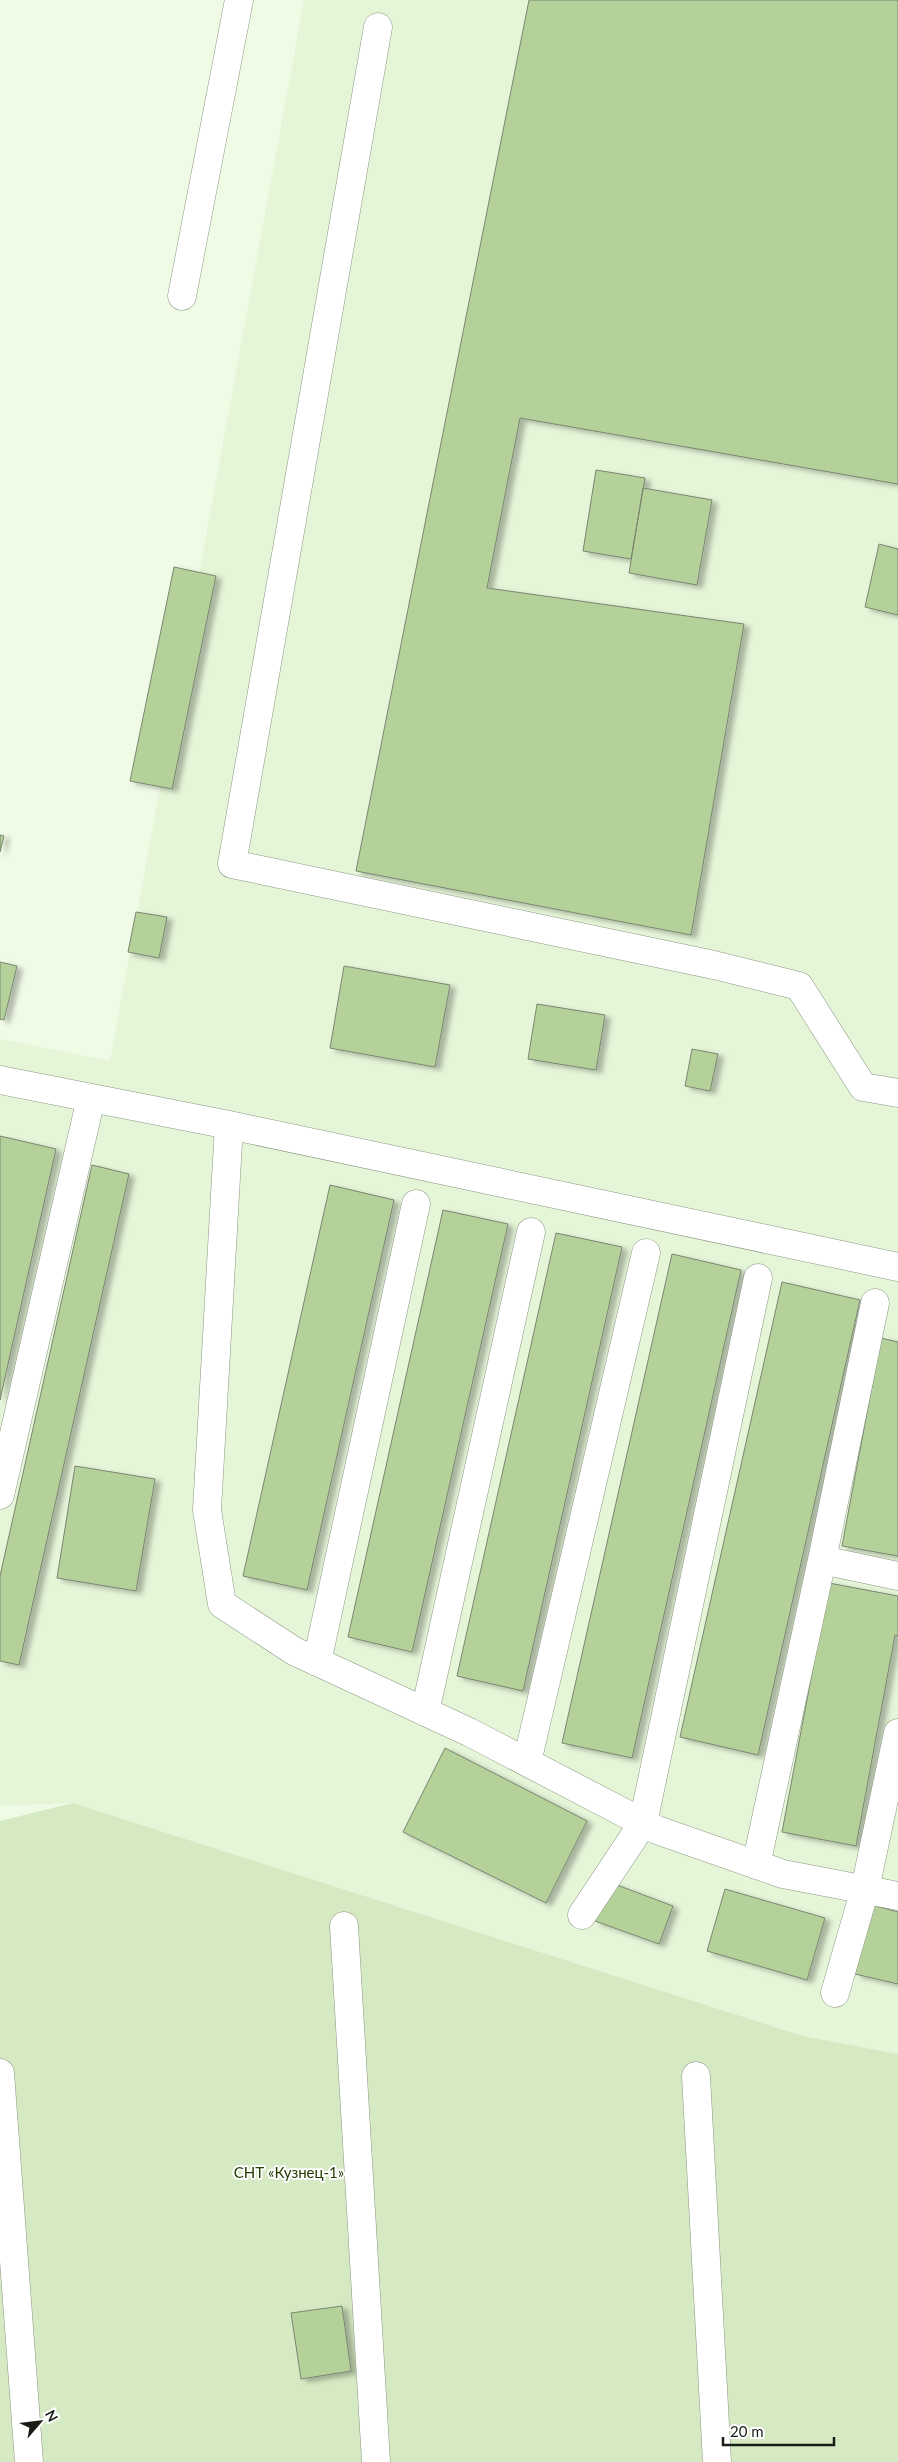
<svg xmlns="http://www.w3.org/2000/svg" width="898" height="2462" font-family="Lato,sans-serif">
<defs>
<filter id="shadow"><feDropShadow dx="5.5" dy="3" stdDeviation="2.5" flood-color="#0004"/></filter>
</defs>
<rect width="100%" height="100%" fill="#f0fbe6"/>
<path fill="#e5f5d8" d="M 304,0 L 898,0 L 898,2054 L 803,2036 L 73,1803 L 0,1806 L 0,1039 L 110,1061 Z"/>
<path fill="#d5eac3" d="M 73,1803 L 803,2036 L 898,2054 L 898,2462 L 0,2462 L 0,1821 Z"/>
<path fill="#b4d199" stroke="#7b8572" filter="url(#shadow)" d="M 529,0 L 898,0 L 898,484 L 520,418 L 487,588 L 744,624 L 691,935 L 356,871 Z
M 596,470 L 645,478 L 631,559 L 583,551 Z
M 643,488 L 712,500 L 697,585 L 629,573 Z
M 879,544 L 898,549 L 898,615 L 865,607 Z
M 174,567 L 216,576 L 172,789 L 130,781 Z
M 0,835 L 4,836 L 0,852 Z
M 136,912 L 167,917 L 159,958 L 128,952 Z
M 0,962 L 17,966 L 4,1020 L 0,1019 Z
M 344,966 L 450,985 L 435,1067 L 330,1048 Z
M 537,1004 L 605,1015 L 596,1070 L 528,1059 Z
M 692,1049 L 718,1054 L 710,1091 L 685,1086 Z
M 0,1136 L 56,1149 L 0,1400 Z
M 92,1165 L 129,1174 L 19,1665 L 0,1661 L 0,1576 Z
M 330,1185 L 394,1200 L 307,1590 L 243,1576 Z
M 443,1210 L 508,1224 L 412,1652 L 348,1637 Z
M 556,1233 L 622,1247 L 523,1691 L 457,1676 Z
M 672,1254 L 741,1270 L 632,1758 L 562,1743 Z
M 782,1282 L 860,1300 L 758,1755 L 680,1737 Z
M 881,1338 L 898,1342 L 898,1556 L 842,1546 Z
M 75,1466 L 155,1479 L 136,1591 L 57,1578 Z
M 829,1583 L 898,1596 L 898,1636 L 895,1635 L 856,1846 L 782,1832 Z
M 445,1748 L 587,1821 L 546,1903 L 403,1832 Z
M 609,1882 L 673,1906 L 659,1944 L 595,1921 Z
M 725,1889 L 825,1918 L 807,1980 L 707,1951 Z
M 872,1905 L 898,1912 L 898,1984 L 855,1974 Z
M 342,2306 L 351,2371 L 301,2379 L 291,2313 Z"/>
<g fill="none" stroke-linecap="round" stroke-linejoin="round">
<g stroke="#8c9783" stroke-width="29">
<path id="minor" d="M 378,27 L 232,864 L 714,965 L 799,986 L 863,1087 L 898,1093
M 182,296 L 239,0
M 0,1080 L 229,1125 L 898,1267
M 229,1125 L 207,1510 L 222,1604 L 294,1651 L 469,1732 L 657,1830 L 783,1874 L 898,1896
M 0,1495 L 91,1098
M 822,1560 L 875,1303
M 317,1662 L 416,1204
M 425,1712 L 531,1232
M 527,1762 L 646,1253
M 756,1865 L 822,1560 L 898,1576
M 582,1915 L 643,1823 L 758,1278
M 344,1926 L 376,2462
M 835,1993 L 865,1889 L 898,1733
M 0,2073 L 29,2462
M 696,2076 L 717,2462"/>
</g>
<use href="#minor" stroke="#fff" stroke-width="28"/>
</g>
<g text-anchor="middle" stroke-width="4" stroke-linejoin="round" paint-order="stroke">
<g font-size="15" fill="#233c00" stroke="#fff">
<text x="289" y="2178">СНТ «Кузнец-1»</text>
</g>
</g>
<g transform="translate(40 2422) rotate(62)" stroke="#ffffff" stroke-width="4" paint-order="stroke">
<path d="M0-4L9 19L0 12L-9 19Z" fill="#191d15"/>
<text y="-8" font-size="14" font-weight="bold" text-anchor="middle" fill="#191d15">N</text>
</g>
<path d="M723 2437v8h111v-8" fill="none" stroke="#191d15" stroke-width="2.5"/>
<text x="730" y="2437" font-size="15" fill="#191d15" stroke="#ffffff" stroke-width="4" paint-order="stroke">20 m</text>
</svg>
